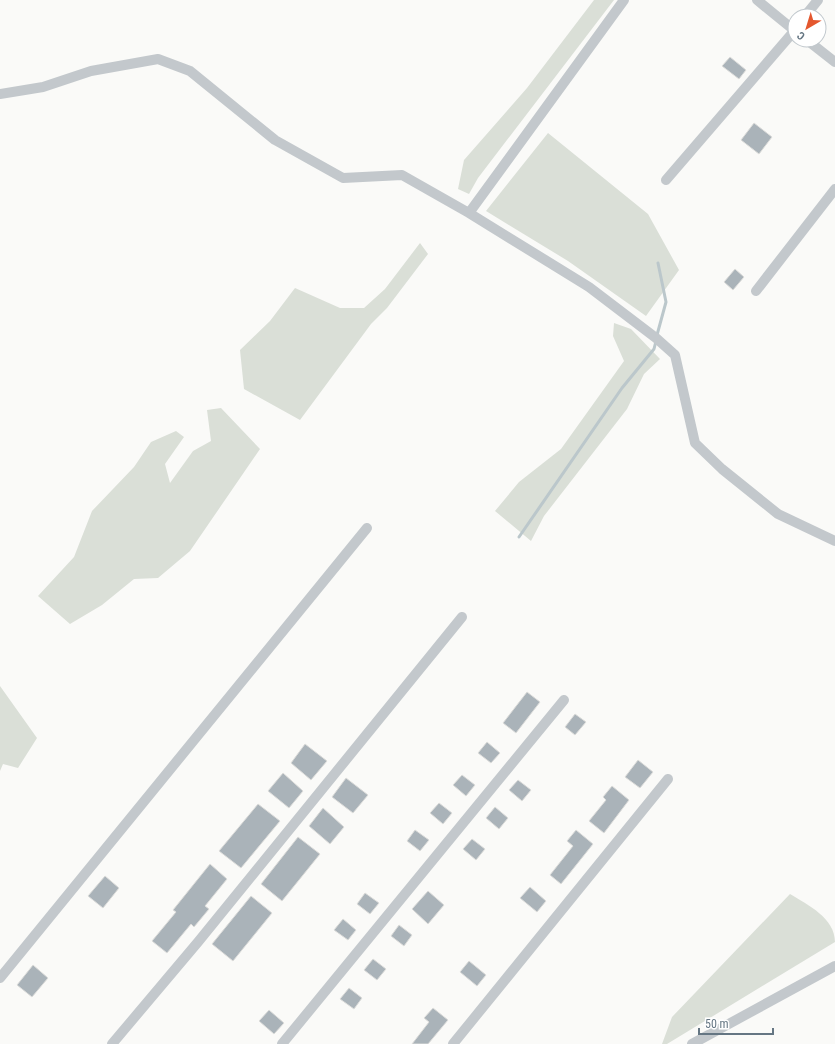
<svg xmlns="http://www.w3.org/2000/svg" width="835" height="1044" font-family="'Roboto Condensed',sans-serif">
<rect width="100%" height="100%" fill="#fafaf8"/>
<path fill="#dadfd7" d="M 594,0 L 614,0 L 478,178 L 469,194 L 458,189 L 464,160 L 527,88 Z
M 548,133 L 648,214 L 679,270 L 646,316 L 568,261 L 486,211 Z
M 420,243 L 428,254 L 387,308 L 371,324 L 300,420 L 244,389 L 240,350 L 270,321 L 295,288 L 340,308 L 364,308 L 385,289 Z
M 614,323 L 631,329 L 660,359 L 644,374 L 627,409 L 544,516 L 531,541 L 495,511 L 519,482 L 561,449 L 624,361 L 613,336 Z
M 221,408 L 260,449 L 190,551 L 158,578 L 134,579 L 102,605 L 70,624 L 38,596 L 74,557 L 92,511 L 134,467 L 151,442 L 176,431 L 184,437 L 165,464 L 170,483 L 193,451 L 211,441 L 207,410 Z
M 0,686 L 37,738 L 18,768 L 3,764 L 0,771 Z
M 790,894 C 808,905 835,918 835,942 L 667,1044 L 662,1044 L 672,1017 Z"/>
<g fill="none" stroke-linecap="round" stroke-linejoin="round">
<path stroke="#bbc7cb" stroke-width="3" d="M 657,335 L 666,302 L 658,263
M 519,537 L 622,388 L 654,349 L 656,341"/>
</g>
<path fill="#aab3b9" stroke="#dcdcda" d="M 730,57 L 746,70 L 739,79 L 722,66 Z
M 754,123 L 772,137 L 759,154 L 741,140 Z
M 735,269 L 744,277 L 733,290 L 724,282 Z
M 527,692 L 540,702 L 516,733 L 503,723 Z
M 575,714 L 586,722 L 575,735 L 565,727 Z
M 487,742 L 500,753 L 491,763 L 478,753 Z
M 305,744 L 327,761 L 311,780 L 291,763 Z
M 638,760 L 653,772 L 640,788 L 625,777 Z
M 283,773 L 303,791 L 289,808 L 268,791 Z
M 462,775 L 475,785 L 466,796 L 453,785 Z
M 346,778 L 368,795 L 353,813 L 332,797 Z
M 518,780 L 531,790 L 522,801 L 509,790 Z
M 612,786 L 629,800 L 604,833 L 589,821 L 606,800 L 603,797 Z
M 439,803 L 452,813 L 443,824 L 430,813 Z
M 258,804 L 280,821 L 241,868 L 219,851 Z
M 495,807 L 508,818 L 499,829 L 486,818 Z
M 323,808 L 344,827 L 330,844 L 309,826 Z
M 415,830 L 429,840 L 420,851 L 407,841 Z
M 576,830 L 593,844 L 561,884 L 550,875 L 573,846 L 567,841 Z
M 298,837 L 320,854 L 282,901 L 261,884 Z
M 472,839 L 485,849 L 476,860 L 463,849 Z
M 210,864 L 227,879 L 205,906 L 209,909 L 194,927 L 191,924 L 167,953 L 152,941 L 176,912 L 173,910 Z
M 105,876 L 119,888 L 103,908 L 88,896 Z
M 530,887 L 546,901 L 537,912 L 520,898 Z
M 428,891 L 444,905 L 428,924 L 412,909 Z
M 365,893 L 379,903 L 370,914 L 357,904 Z
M 251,896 L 272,913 L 233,961 L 212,944 Z
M 343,919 L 356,930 L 348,940 L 334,930 Z
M 399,925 L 412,935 L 404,946 L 391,936 Z
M 373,959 L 386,969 L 377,980 L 364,970 Z
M 469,961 L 486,975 L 477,986 L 460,972 Z
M 33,965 L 48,978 L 32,997 L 17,985 Z
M 349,988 L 362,998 L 354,1009 L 340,999 Z
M 433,1008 L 448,1020 L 428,1044 L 412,1044 L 429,1022 L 424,1018 Z
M 269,1010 L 284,1023 L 274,1034 L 259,1021 Z"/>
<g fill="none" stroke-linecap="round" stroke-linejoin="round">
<path stroke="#c3c8cc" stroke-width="10" d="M 757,0 L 795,31
M 805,16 L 818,0
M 807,40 L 835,62
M 0,94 L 43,87 L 91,71 L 158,59 L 190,71 L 275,140 L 343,178 L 402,175 L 469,213 L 589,287 L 656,338 L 675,355 L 695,443 L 722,469 L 778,514 L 835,541
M 666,180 L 795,30
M 469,213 L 624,0
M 756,291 L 835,189
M 0,978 L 367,528
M 112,1044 L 198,942 L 462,617
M 282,1044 L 564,700
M 453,1044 L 668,779
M 692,1044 L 835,966"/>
</g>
<g transform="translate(807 28) rotate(218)"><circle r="19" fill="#ffffff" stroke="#c1c8cd"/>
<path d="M0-3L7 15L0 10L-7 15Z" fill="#e4572e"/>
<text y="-6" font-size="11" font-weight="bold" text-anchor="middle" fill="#657683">С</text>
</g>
<path d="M699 1028v6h74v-6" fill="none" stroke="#657683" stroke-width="2"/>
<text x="705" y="1028" font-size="12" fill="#657683" stroke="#ffffff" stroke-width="3" paint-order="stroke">50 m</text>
</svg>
